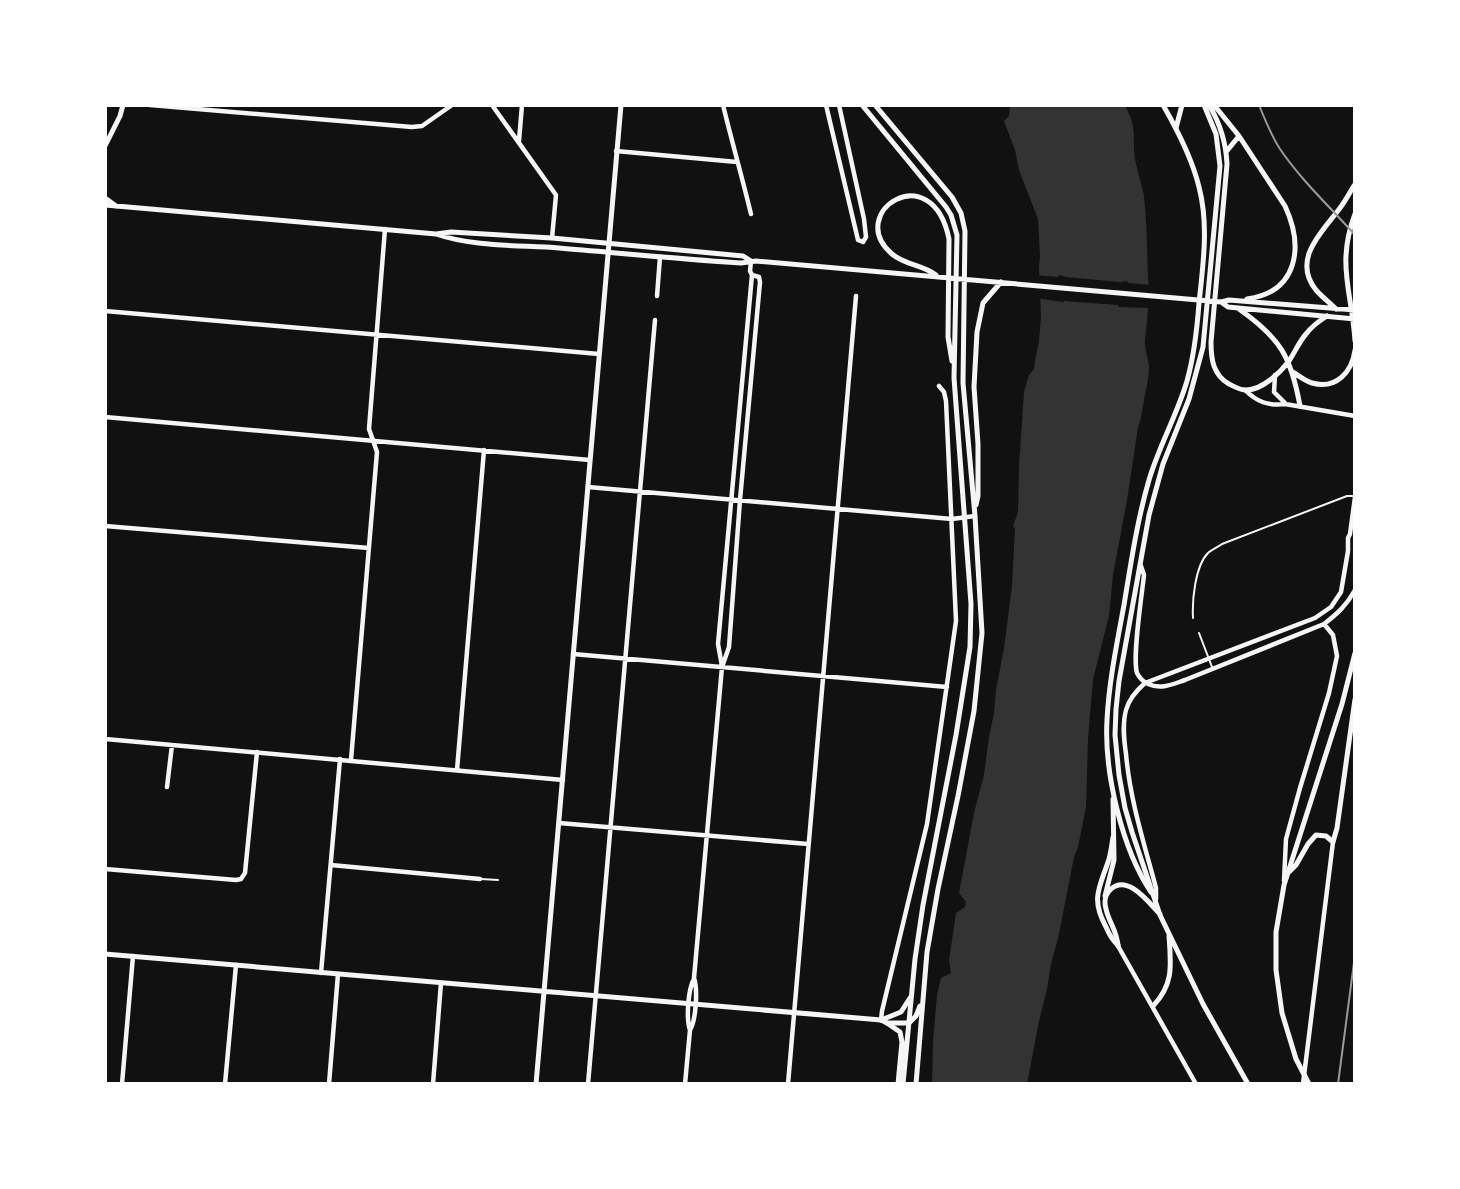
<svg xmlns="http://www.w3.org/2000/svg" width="1460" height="1189" font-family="'Exo 2',sans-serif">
<rect width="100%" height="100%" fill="#111"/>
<path fill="#333" d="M 1010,105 L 1125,105 C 1134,124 1134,127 1134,147 C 1134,163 1141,180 1144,196 C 1147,223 1147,251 1148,278 C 1150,289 1147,328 1145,339 C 1144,349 1148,357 1149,366 C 1149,378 1146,389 1144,400 C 1142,409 1142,418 1138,427 L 1127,500 L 1113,575 L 1109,616 L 1093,679 L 1088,739 L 1086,807 L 1078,847 L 1074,857 L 1059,934 L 1051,964 L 1047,989 L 1039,1021 L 1027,1084 L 932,1084 L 933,1041 L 937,995 L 941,978 L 951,973 L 949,960 L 956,913 L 965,907 L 966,902 L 959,893 L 974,813 L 984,775 L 989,737 L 994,713 L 996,690 L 1004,648 L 1012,586 L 1015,528 L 1013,526 L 1018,512 L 1019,466 L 1024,392 L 1029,375 L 1034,369 L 1035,361 L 1039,341 L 1041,317 L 1039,267 L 1040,256 L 1038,219 L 1019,170 L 1015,150 L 1004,121 L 1009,116 Z"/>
<path fill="#111" d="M 1036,275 L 1058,277 L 1059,275 L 1066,277 L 1120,282 L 1127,281 L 1128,283 L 1152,285 L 1150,308 L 1119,307 L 1118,305 L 1064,301 L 1063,302 L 1036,298 Z"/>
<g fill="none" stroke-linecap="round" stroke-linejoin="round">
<path stroke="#f5f5f5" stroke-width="2" d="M 1193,618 C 1192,601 1195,566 1208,553 C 1211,550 1218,547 1222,544 L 1347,496 L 1354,496
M 1199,633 L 1212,667
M 481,879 L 498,880"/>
<path stroke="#f5f5f5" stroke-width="4.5" d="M 150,105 L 412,127 L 422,126 L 452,105
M 492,105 L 556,195 L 552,238
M 723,105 C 732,142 742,177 751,214
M 826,105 L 858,240 L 863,242
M 839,105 L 864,219 L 866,237 L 863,242
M 519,141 L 522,105
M 616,151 L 737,162
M 657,296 L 660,257
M 105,311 L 599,354
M 1275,375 L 1274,392 L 1285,403
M 1245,390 C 1257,402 1268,406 1285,404 L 1355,416
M 105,417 L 590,460
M 588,487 L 952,519 L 975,516
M 105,526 L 369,548
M 1141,566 L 1144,575 C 1142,595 1132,657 1137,673 C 1139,677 1144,682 1148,684 C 1161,690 1173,684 1185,680 L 1324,624 C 1337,614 1347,605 1355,590
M 573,654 L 947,687
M 722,666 L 718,644 L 752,275 L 750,271 L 751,261
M 105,739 L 563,780
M 351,760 L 377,452 L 369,429 L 385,229
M 457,770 L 484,450
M 167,787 L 172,745
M 559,823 L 808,844
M 331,865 L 480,879
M 105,869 L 236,880 L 241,879 L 245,873 L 257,752
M 1284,881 L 1286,839 L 1300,788 L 1329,693 L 1337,656 L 1333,635 L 1324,624
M 1156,899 L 1156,888 C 1144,843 1130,800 1126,754 C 1124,740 1122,724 1126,710 C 1129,699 1137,690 1145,683 L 1315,618 L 1331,607 L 1341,592 L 1348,551 L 1348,538 L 1350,534 L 1355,497
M 1118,946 L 1196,1084
M 321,973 L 340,759
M 881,1020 L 882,1011 L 927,824 L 956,621 L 946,401 L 944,392 L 939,386
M 690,1030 C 696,1020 698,990 694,978 L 722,667 L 729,647 L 740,500 L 760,282 L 759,277 L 752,275
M 122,1084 L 133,956
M 225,1084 L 236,965
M 329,1084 L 338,974
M 433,1084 L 441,983
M 588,1084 L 655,320
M 685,1084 L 690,1030 C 686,1019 688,989 694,979
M 788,1084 L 856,296
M 1303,1084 L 1333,842"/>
<path stroke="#f5f5f5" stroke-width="5" d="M 105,146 L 120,116 L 123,105
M 1113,837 C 1112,844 1111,852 1109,859 C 1100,887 1090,898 1106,927 C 1109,934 1112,940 1118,945
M 1151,892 C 1122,849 1104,772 1107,720 C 1109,681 1117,643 1124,605 C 1131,563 1137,521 1149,480 C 1159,446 1177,415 1187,381 C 1194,356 1197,330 1199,303 C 1203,265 1209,225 1199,187 C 1192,158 1178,131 1163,105
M 1105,896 L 1114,860 L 1113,799
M 105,954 L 881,1020 L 887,1023 L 909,1023
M 536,1084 L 621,105"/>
<path stroke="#f5f5f5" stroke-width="5" d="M 862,105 L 946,207 L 951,215 L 957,235 L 954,378 L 971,604 L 970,647 L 956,735 L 923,905 L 915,959 L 903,1084
M 875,105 L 952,197 L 961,213 L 965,231 L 963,383 L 975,516 L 982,633 L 974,711 L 958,796 L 938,889 L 927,952 L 916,1084
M 1204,105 L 1216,134 L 1220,166 L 1203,347 L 1189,399 L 1163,464 L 1149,515 L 1119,681 L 1116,709 L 1115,735 L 1119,775 L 1125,808 L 1132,832 L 1160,915 L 1203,1004 L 1248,1084
M 1209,105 C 1220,123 1226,143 1227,164 L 1211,342 C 1211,359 1213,375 1229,384 C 1233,386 1240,390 1245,390 C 1261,391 1280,373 1289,361 C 1295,352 1299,342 1306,334 C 1312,326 1319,321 1327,316
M 1214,105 L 1239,136 L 1285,206 C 1304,247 1298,292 1247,299
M 1176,128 L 1182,105
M 1226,152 L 1239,136
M 105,198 L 116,206
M 105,205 L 436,234 L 451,232 L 552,238 L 743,256 L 751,261
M 1355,214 C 1336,264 1352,292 1355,341
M 436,234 C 473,247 520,245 559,248 C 619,253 680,259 741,263 L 756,261 L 1221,302 L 1229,300 L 1355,310
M 936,275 C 923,265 905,265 892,254 C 844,213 932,155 949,239 L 948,337 L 952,361
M 1221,302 L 1228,307 L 1355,319
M 1239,309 C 1280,338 1291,356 1300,406
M 1336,309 C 1330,303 1322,297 1316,290 C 1291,259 1323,231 1340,208 C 1346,200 1350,192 1355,184
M 1293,372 C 1299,376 1305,381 1312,383 C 1336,390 1352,372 1355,350
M 976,505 L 978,496 L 978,444 L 974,387 L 977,332 L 983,303 L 1001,282
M 1288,873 L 1296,865 L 1308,844 L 1316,835 L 1326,836 L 1333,842 L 1337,828 L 1355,699
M 1118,946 C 1117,930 1109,923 1106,909 C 1104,902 1105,894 1111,889 C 1128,874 1149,903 1160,914
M 1153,1006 C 1174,984 1171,965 1169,936
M 881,1020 L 901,1012 L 910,998
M 887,1023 L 900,1032 L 902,1042 L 898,1084
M 909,1023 L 916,1016 L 920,1006
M 1309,1084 L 1296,1059 L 1282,1013 L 1276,970 L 1276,932 L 1284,885 L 1342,704 L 1355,653"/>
<path stroke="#9a9a9a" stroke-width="2" d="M 1259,105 C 1265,120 1271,135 1280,149 C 1301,180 1330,207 1355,235"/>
<path stroke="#9a9a9a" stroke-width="2" d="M 1338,1084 L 1355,955"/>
</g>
<rect width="1460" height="1189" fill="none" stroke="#ffffff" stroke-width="214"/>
</svg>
